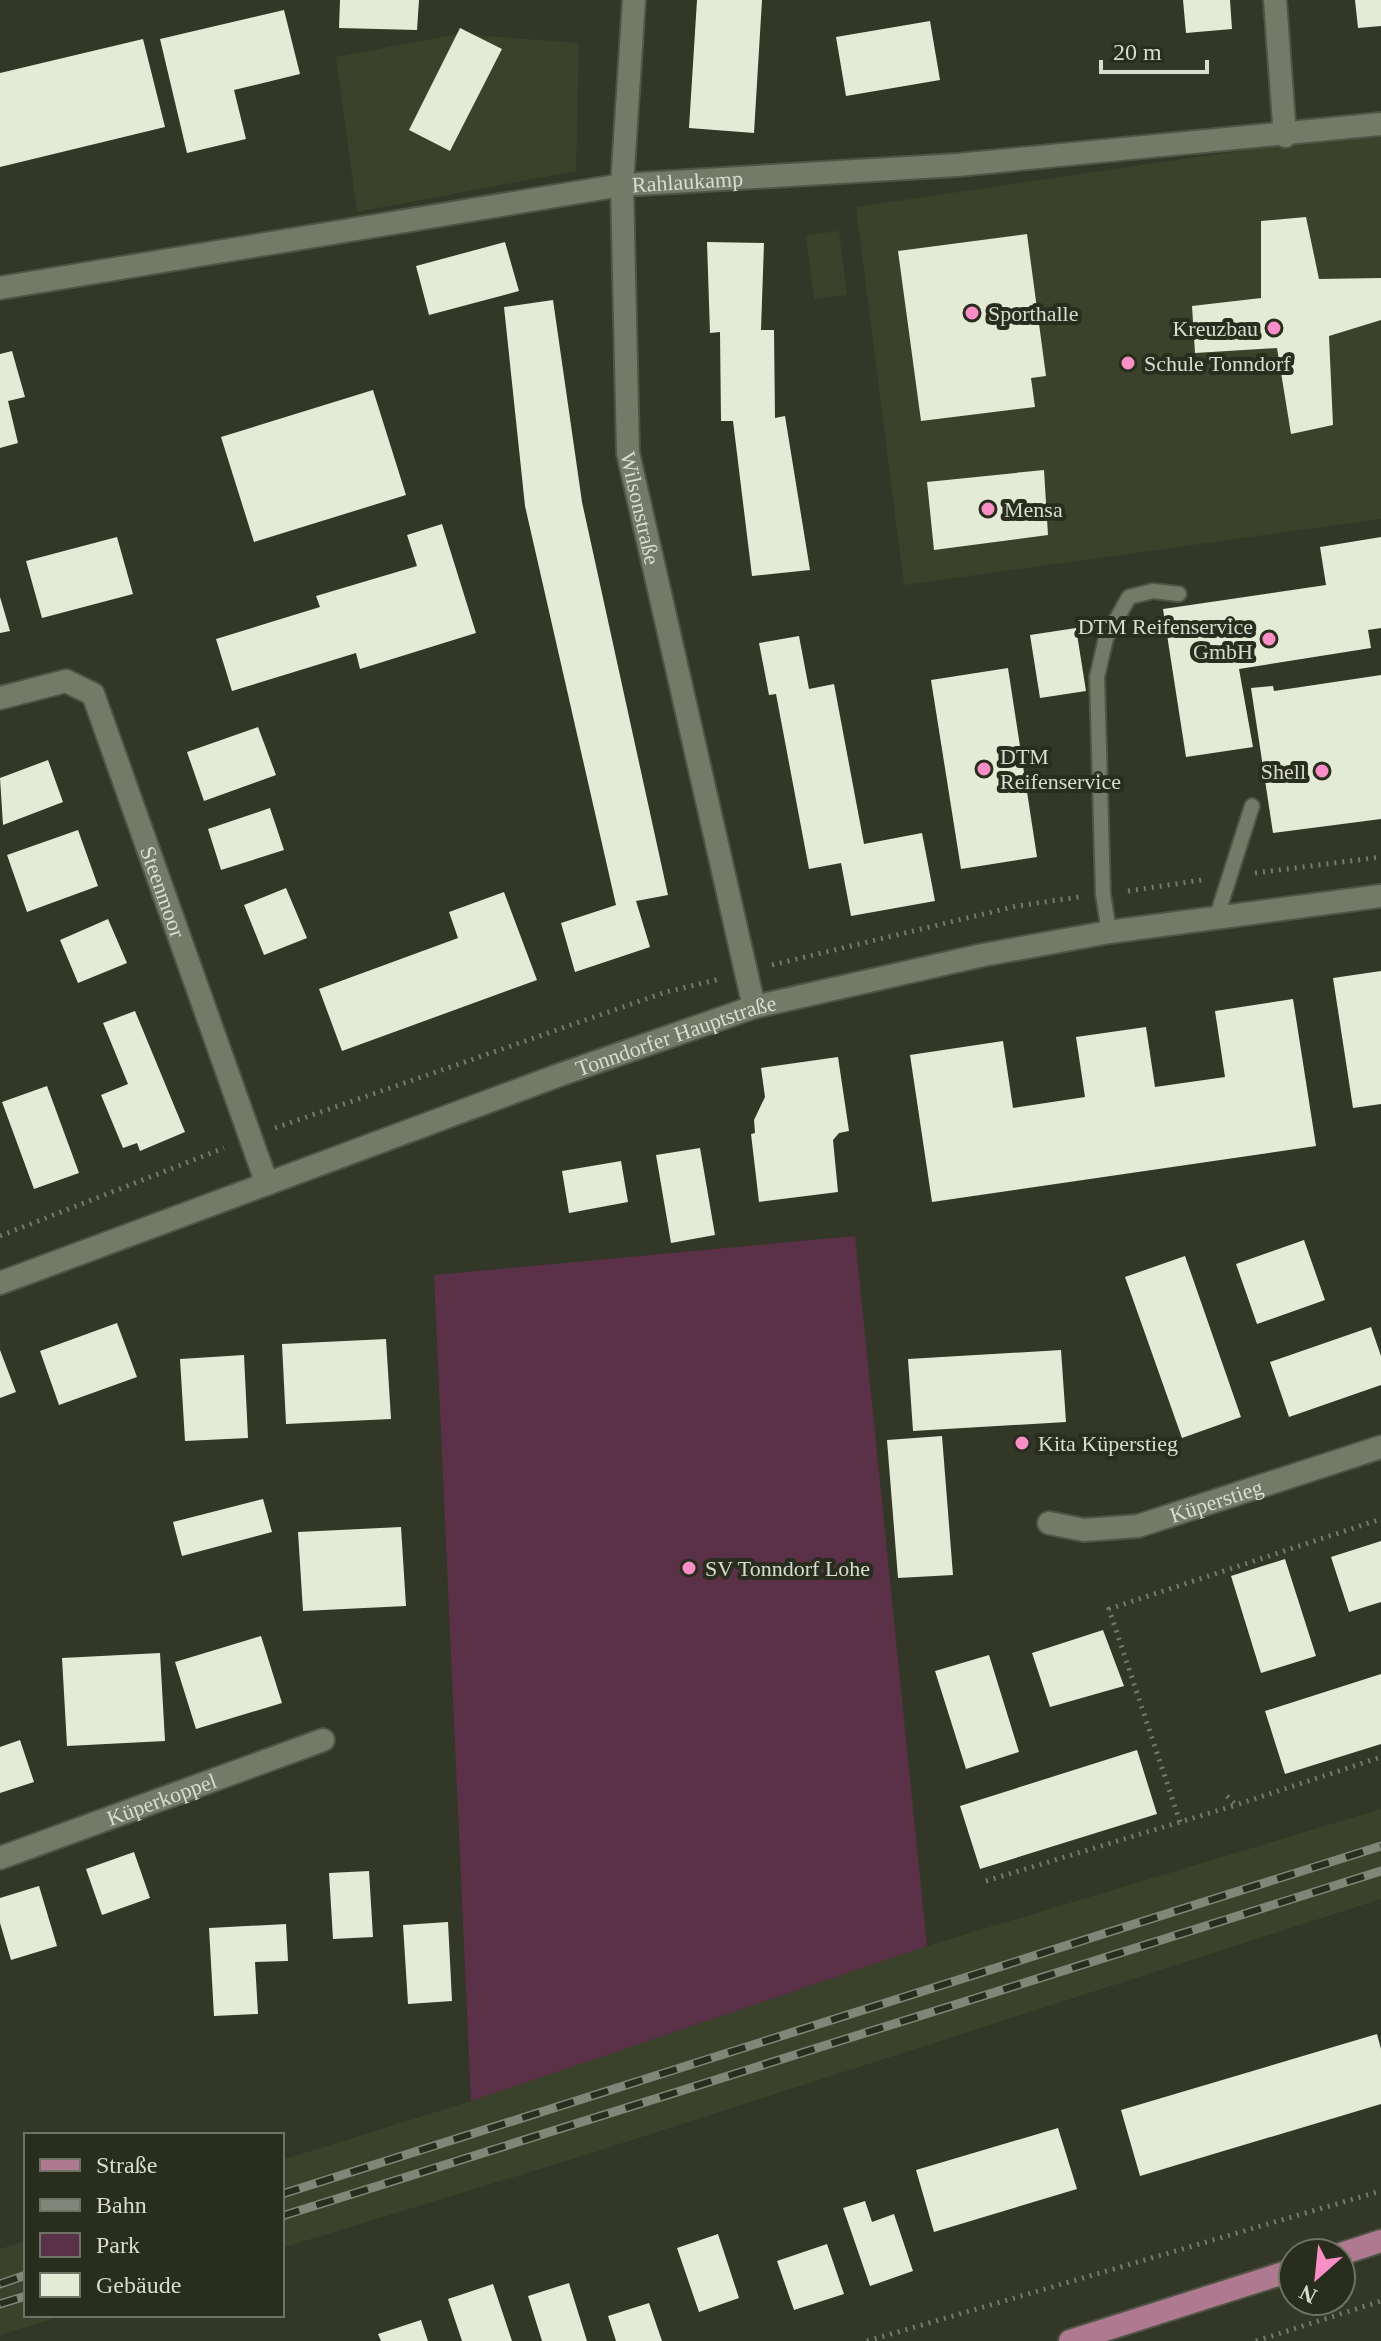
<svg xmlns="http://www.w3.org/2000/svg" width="1381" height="2341" font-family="'Times New Roman',serif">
<rect width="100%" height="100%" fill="#323727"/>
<path fill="#3b422b" d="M 458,34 L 579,43 L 576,171 L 357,212 L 336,57 Z
M 1381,130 L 1381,519 L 904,585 L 856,207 Z
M 839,231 L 847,295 L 814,299 L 806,235 Z
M 1381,1809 L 1381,1899 L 595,2152 L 282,2248 L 282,2160 L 471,2101 L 927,1946 Z
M 26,2241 L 26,2315 L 65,2315 L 0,2335 L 0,2249 Z"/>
<path fill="#5b3147" d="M 855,1236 L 927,1946 L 471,2101 L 434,1275 Z"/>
<path fill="#e3ead5" d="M 340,0 L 419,0 L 417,30 L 339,28 Z
M 697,0 L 762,0 L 754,133 L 689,128 Z
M 1183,0 L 1230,0 L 1232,29 L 1186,33 Z
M 1355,0 L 1381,0 L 1381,26 L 1358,28 Z
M 284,10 L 300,74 L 234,90 L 246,139 L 187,153 L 160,39 Z
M 930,21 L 940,80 L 846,96 L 836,37 Z
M 460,28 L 502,49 L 450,151 L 409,130 Z
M 143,39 L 165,127 L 0,167 L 0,73 Z
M 1306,217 L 1319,279 L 1381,278 L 1381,320 L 1329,336 L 1333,425 L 1291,434 L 1277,348 L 1195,353 L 1192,306 L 1261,298 L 1261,221 Z
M 1027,234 L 1046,376 L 1031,378 L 1035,407 L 921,421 L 898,251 Z
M 505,242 L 519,291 L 429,315 L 416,266 Z
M 707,242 L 764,243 L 761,330 L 774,330 L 775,418 L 785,416 L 810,570 L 752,576 L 733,421 L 721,421 L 720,332 L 710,333 Z
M 553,300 L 582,502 L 668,895 L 636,901 L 650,947 L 575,972 L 561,923 L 616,905 L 525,506 L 504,307 Z
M 12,351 L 25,397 L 8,401 L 18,443 L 0,448 L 0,354 Z
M 373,390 L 406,495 L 254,542 L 221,437 Z
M 1044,470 L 1048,535 L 934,550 L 927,482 Z
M 442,524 L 476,633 L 360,669 L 356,653 L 232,691 L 216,639 L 320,607 L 316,596 L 417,566 L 407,535 Z
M 117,537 L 133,594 L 42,618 L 26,561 Z
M 1381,537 L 1381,628 L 1368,630 L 1371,648 L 1239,669 L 1253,747 L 1186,757 L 1163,609 L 1326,585 L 1320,547 Z
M 0,597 L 10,631 L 0,633 Z
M 1076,628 L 1086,691 L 1040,698 L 1030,635 Z
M 799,636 L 809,689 L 834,684 L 864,844 L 922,833 L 935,901 L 851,916 L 841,863 L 809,869 L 776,694 L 769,695 L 759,643 Z
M 1008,668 L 1037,857 L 961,869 L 931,680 Z
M 1381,675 L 1381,819 L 1273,833 L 1251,688 L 1273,686 L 1274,691 Z
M 258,727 L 276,775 L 204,801 L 187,752 Z
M 48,760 L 63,802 L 3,825 L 0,778 Z
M 270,808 L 284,850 L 221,870 L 208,829 Z
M 78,830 L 98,886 L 27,912 L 7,855 Z
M 286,888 L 307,938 L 264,955 L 244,905 Z
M 504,892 L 537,980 L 342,1051 L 319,989 L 458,938 L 449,912 Z
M 108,919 L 127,963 L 78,983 L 60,940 Z
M 1381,971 L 1381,1104 L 1353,1108 L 1333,978 Z
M 1293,999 L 1316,1146 L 932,1202 L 910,1055 L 1003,1041 L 1013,1108 L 1085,1097 L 1076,1037 L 1146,1027 L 1155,1087 L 1225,1077 L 1215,1011 Z
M 135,1011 L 185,1132 L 140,1151 L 137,1143 L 123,1148 L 101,1095 L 128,1084 L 103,1023 Z
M 838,1057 L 849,1131 L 839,1133 L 833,1140 L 838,1192 L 759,1202 L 751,1134 L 755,1133 L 754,1120 L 765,1097 L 761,1068 Z
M 47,1086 L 79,1173 L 34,1189 L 2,1102 Z
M 700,1148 L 715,1235 L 671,1243 L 656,1155 Z
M 621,1161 L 628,1202 L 569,1213 L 562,1171 Z
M 1304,1240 L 1325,1300 L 1257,1324 L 1236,1264 Z
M 1185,1256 L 1241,1417 L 1182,1438 L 1125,1277 Z
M 117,1323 L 137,1377 L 59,1405 L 40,1351 Z
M 1371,1327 L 1381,1356 L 1381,1385 L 1289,1417 L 1270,1362 Z
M 386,1339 L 391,1419 L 286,1424 L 282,1344 Z
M 0,1350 L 16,1392 L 0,1398 Z
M 1061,1350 L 1066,1422 L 913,1431 L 908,1359 Z
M 244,1355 L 248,1438 L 185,1441 L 180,1359 Z
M 942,1436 L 953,1575 L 898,1578 L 887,1440 Z
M 263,1499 L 272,1532 L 182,1556 L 173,1522 Z
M 401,1527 L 406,1606 L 303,1611 L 298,1532 Z
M 1381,1541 L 1381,1602 L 1349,1612 L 1331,1557 Z
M 1285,1559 L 1316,1656 L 1261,1673 L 1231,1576 Z
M 1103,1630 L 1124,1686 L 1050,1707 L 1032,1653 Z
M 261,1636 L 282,1703 L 196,1729 L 175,1662 Z
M 160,1653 L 165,1741 L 67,1746 L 62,1658 Z
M 989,1655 L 1019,1752 L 966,1769 L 935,1671 Z
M 1381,1674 L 1381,1744 L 1285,1774 L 1265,1711 Z
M 20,1740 L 34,1782 L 0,1793 L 0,1747 Z
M 1137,1750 L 1157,1814 L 980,1869 L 960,1806 Z
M 134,1852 L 150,1898 L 102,1915 L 86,1869 Z
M 369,1871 L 373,1937 L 333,1939 L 329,1873 Z
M 39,1886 L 57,1946 L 11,1960 L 0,1923 L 0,1898 Z
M 448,1922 L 452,2001 L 408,2004 L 403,1925 Z
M 286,1924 L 288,1961 L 255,1962 L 258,2014 L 214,2016 L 209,1928 Z
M 1377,2034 L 1381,2049 L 1381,2104 L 1140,2176 L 1121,2110 Z
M 1058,2128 L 1077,2189 L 934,2232 L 916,2170 Z
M 865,2201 L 872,2222 L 894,2214 L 913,2271 L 870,2286 L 843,2208 Z
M 718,2234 L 739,2298 L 699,2312 L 677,2248 Z
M 827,2244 L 844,2294 L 794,2310 L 777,2261 Z
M 569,2283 L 587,2341 L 542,2341 L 528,2296 Z
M 493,2284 L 512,2341 L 462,2341 L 448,2299 Z
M 649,2303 L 662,2341 L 616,2341 L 608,2316 Z
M 421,2320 L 428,2341 L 381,2341 L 378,2334 Z"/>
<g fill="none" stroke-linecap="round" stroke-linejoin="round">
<g stroke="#4f5445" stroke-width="18">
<path id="service" d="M 1217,916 L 1252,806
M 1109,932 L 1103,894 L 1097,677 L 1106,638 L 1129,597 L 1153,591 L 1179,594"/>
</g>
<g stroke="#4f5445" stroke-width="26">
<g id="minor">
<path id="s1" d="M 634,0 L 622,185 L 628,453 L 754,1007"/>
<path d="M 1275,0 L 1285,136"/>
<path id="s2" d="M 0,288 L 622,185 L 957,165 L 1381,124"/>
<path id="s3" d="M 0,698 L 66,681 L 93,694 L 267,1184"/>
<path id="s4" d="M 1049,1523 L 1084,1530 L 1138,1526 L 1381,1447"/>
<path id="s5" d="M 0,1858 L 323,1740"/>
</g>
</g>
<g stroke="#4f5445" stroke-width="26">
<g id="secondary">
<path id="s6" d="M 0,1283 L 562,1074 L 754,1007 L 983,955 L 1109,932 L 1381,896"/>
</g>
</g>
<g stroke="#4f5445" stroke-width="26">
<path id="primary" d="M 1341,2254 L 1381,2241
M 1070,2341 L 1293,2270"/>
</g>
<path stroke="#767a6c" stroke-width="5" stroke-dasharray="2 6" stroke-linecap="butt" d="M 1255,873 L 1381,857
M 1128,891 L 1202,880
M 772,965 L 1017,906 L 1079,897
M 275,1128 L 666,992 L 720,979
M 0,1236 L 224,1148
M 1227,1796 L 1236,1805 L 1381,1757
M 1180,1822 L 1109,1609 L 1381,1519
M 986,1881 L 1236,1805
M 867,2341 L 1381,2191
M 1256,2341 L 1381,2301"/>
<use href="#service" stroke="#747a67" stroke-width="14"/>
<use href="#minor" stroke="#747a67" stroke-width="22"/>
<use href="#secondary" stroke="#747a67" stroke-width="22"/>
<use href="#primary" stroke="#af798f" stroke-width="22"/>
<g stroke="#818678" stroke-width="9">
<path id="rail" d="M 282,2194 L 1381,1846
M 282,2216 L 1381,1871
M 0,2284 L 26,2275
M 0,2304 L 26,2296"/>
</g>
<use href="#rail" stroke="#292d1d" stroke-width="6" stroke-dasharray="18" stroke-linecap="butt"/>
</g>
<g fill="#fa8fc7" stroke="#292d1d" stroke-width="3">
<circle cx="972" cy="313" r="8"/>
<circle cx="1274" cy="328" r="8"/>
<circle cx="1128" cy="363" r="8"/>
<circle cx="988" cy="509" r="8"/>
<circle cx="1269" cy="639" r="8"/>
<circle cx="984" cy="769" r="8"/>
<circle cx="1322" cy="771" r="8"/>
<circle cx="1022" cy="1443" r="8"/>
<circle cx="689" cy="1568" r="8"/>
</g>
<g text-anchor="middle" stroke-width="8" stroke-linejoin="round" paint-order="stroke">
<g font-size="22" fill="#d8dcd1" stroke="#292d1d">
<text dy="8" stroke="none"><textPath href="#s2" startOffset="696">Rahlaukamp</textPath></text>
<text dy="8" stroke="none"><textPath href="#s1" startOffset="510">Wilsonstraße</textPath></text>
<text dy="8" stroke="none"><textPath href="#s3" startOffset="308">Steenmoor</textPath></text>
<text dy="8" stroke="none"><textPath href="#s6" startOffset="720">Tonndorfer Hauptstraße</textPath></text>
<text dy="8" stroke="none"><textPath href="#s4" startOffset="172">Küperstieg</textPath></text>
<text dy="8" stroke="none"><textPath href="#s5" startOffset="172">Küperkoppel</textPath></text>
</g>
<g font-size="22" fill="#d8dcd1" stroke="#292d1d" text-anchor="start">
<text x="988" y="321">Sporthalle</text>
<text x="1258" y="336" text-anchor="end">Kreuzbau</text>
<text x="1144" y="371">Schule Tonndorf</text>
<text x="1004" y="517">Mensa</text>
<text x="1253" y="634" text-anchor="end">DTM Reifenservice<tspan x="1253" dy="25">GmbH</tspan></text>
<text x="1000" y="764">DTM<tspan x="1000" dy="25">Reifenservice</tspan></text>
<text x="1306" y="779" text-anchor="end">Shell</text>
<text x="1038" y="1451">Kita Küperstieg</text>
<text x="705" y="1576">SV Tonndorf Lohe</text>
</g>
</g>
<rect x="24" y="2133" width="260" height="184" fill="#292d1d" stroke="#6f7365" stroke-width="2"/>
<rect x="40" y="2159" width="40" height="12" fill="#af798f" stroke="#6f7365" stroke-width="2"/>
<text x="96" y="2173" font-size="24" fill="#d8dcd1">Straße</text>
<rect x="40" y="2199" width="40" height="12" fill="#818678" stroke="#6f7365" stroke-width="2"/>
<text x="96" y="2213" font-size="24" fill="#d8dcd1">Bahn</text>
<rect x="40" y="2233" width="40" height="24" fill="#5b3147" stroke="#6f7365" stroke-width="2"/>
<text x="96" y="2253" font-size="24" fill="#d8dcd1">Park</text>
<rect x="40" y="2273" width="40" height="24" fill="#e3ead5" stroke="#6f7365" stroke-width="2"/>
<text x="96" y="2293" font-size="24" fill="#d8dcd1">Gebäude</text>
<g transform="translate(1317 2277) rotate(207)"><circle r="38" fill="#292d1d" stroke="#6f7365" stroke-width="2"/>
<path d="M0-6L14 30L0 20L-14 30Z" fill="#fa8fc7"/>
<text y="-12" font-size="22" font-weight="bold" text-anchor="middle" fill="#d8dcd1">N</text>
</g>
<path d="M1101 60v12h106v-12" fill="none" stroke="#d8dcd1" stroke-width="4"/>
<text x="1113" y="60" font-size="24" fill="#d8dcd1" stroke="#292d1d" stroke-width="6" paint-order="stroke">20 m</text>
</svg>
